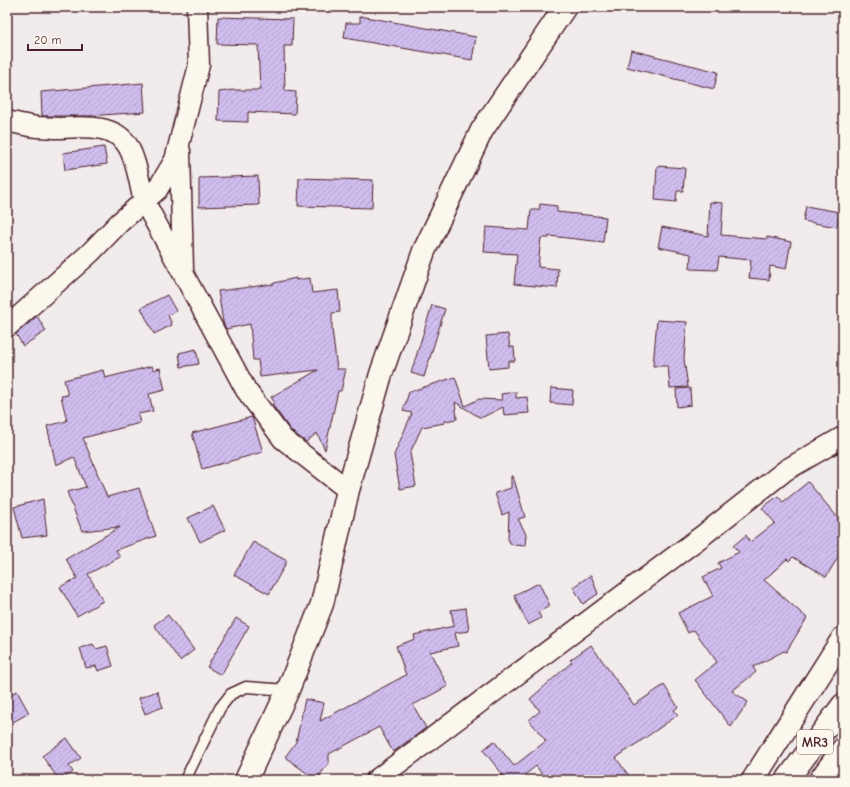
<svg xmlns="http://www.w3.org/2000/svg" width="850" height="787" font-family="'Comic Neue',sans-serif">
<defs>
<pattern id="building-hatch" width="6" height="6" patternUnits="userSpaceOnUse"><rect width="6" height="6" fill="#cfbdee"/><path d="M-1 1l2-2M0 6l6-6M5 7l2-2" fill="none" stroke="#b3a2cc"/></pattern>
</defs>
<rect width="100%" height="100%" fill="#f2ebec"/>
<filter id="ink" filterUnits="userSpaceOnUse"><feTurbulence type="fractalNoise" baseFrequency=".025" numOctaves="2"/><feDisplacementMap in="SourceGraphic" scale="8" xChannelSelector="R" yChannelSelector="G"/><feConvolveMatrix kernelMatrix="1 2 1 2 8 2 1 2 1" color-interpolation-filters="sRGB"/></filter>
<g filter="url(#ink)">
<path fill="url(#building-hatch)" stroke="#4a1f2b" d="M 360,16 L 476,37 L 472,60 L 344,38 L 346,23 L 360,23 Z
M 218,17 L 293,19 L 292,46 L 284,46 L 285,91 L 296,92 L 295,114 L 248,112 L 248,122 L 218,121 L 219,92 L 233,90 L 260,90 L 258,45 L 217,44 Z
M 631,50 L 718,72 L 714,89 L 627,67 Z
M 143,83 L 145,112 L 88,116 L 42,116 L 41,92 Z
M 104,147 L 107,164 L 65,170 L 63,153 Z
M 657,166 L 685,168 L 683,191 L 677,191 L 676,202 L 655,200 Z
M 258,176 L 259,205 L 199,207 L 199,178 Z
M 299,178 L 373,180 L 372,208 L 298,206 Z
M 710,202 L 723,203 L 721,235 L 767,239 L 767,237 L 791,242 L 786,269 L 770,266 L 769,280 L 749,278 L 751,260 L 719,257 L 717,270 L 690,269 L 691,254 L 658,247 L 662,227 L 708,236 Z
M 540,204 L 557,206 L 557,212 L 606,217 L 603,242 L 549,236 L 549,238 L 541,238 L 538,267 L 558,269 L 557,288 L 514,284 L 517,254 L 484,252 L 486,227 L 529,230 L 531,210 L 539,210 Z
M 806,206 L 839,212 L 837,227 L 803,221 Z
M 296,278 L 296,280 L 310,278 L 312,293 L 338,290 L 340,312 L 332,313 L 332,329 L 337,369 L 346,369 L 341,391 L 338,391 L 325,450 L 317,433 L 306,442 L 291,431 L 272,404 L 275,403 L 271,397 L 318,370 L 260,377 L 258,360 L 253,360 L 250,324 L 226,329 L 223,322 L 218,291 L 274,284 L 274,283 Z
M 167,295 L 176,311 L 168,315 L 172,325 L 154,334 L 141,308 Z
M 432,305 L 445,309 L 424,377 L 411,373 Z
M 37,316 L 46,331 L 23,346 L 16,334 Z
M 657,320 L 687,322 L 684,359 L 688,387 L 670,388 L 668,366 L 653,366 Z
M 508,334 L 510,347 L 514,347 L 515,361 L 508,361 L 508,367 L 489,369 L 486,336 Z
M 196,349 L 199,364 L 181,367 L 179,353 Z
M 152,366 L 153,370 L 160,368 L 165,390 L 149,394 L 153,411 L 138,414 L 140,423 L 83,438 L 107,497 L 139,488 L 156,536 L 116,550 L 120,557 L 88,574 L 103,601 L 77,616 L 60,587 L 77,578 L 66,559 L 120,527 L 82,531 L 67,492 L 86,487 L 74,457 L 56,465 L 47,426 L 67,421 L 61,396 L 68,395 L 64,380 L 103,370 L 105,378 Z
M 455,377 L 465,406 L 479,399 L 502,400 L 501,394 L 516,392 L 516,398 L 527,397 L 529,413 L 504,415 L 503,407 L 483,417 L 479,417 L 455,402 L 457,419 L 445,421 L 445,423 L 422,427 L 410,453 L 416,486 L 400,489 L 394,455 L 412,413 L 403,411 L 409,392 Z
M 551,388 L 573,390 L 572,405 L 550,403 Z
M 690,388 L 691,405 L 677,407 L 676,389 Z
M 252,417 L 263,452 L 202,469 L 192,433 Z
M 511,476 L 513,476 L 525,517 L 518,519 L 526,534 L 525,546 L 514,545 L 510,543 L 508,539 L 509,512 L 502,515 L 495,493 L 511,488 Z
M 808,482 L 843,524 L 843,549 L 826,577 L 793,557 L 789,561 L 787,559 L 764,580 L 807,618 L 786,652 L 784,651 L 753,667 L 756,672 L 732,691 L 748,702 L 731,727 L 695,680 L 717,662 L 694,630 L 688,633 L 678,613 L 713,596 L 703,577 L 721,568 L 718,563 L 739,552 L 733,546 L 746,535 L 750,542 L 775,523 L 762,508 L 778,496 L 783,502 Z
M 43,499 L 47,535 L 22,538 L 14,507 Z
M 213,506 L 225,530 L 200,542 L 188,518 Z
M 253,542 L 287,561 L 269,594 L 234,575 Z
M 591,575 L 598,594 L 583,604 L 573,587 Z
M 539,583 L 550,606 L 538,612 L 541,618 L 528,625 L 514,595 Z
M 466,608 L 469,631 L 455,633 L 458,646 L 430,652 L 448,686 L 413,705 L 426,728 L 393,752 L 379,727 L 329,754 L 329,763 L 316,780 L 285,757 L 296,742 L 305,699 L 324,703 L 320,721 L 406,675 L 396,646 L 415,639 L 414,635 L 454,626 L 451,610 Z
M 168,615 L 194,650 L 180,661 L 154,625 Z
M 236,618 L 249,626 L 221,675 L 207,667 Z
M 93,644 L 96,649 L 107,646 L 113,666 L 98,671 L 96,666 L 86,668 L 80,648 Z
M 591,645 L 634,705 L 664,685 L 678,707 L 674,710 L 678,715 L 616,758 L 632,780 L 546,780 L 536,766 L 522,777 L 525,780 L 496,780 L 503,775 L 483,750 L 494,741 L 514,766 L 546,741 L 529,720 L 540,711 L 530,699 L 572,662 L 570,660 Z
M 17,691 L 29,713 L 13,722 L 7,711 L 7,696 Z
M 157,691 L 163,707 L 145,714 L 139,698 Z
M 67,738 L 81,758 L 69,766 L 73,772 L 61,780 L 59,780 L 42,756 Z"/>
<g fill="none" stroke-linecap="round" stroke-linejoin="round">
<g stroke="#4a1f2b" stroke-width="13">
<path id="lane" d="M 185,780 L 220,708 L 231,694 L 246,687 L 288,690"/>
</g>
<g stroke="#4a1f2b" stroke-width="23">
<path id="street" d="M 7,121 C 17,123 27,126 37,127 C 45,127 52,128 59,128 C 82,127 116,123 129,148 C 138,165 139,183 144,201 L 246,390 L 283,439 L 348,490
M 180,151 L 183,269
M 7,327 L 90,253 L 120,222 L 157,190 L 175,160 L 199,65 L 197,7
M 376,780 L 702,536 L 786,470 L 843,437"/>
</g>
<g stroke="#4a1f2b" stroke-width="25">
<path id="secondary" d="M 246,780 L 288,690 L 322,604 L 348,490 L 381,374 L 424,251 L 482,130 L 565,7"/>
</g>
<g stroke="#4a1f2b" stroke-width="25">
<path id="highway" d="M 753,780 L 843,638
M 787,780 L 843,705
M 820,780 L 843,749"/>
</g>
<use href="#lane" stroke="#fbf7ec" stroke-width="10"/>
<use href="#street" stroke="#fbf7ec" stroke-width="20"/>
<use href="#secondary" stroke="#fbf7ec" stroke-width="22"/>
<use href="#highway" stroke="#fbf7ec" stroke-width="22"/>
</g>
</g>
<g text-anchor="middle" stroke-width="4" stroke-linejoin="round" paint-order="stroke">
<rect fill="#fbf7ec" stroke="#7f6065" stroke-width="1" x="797" y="730" width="36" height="24" rx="3"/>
<g font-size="14" font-weight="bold" fill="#4a1f2b">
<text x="815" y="747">MR3</text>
</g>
</g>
<rect width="850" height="787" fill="none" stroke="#fbf7ec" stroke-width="24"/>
<rect x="12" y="12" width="826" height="763" fill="none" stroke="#4a1f2b" stroke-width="1.5" filter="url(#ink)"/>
<path d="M28 44v6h54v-6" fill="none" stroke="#4a1f2b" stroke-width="2"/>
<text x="34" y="44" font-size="12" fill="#4a1f2b" stroke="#fbf7ec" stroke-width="3" paint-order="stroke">20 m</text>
</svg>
